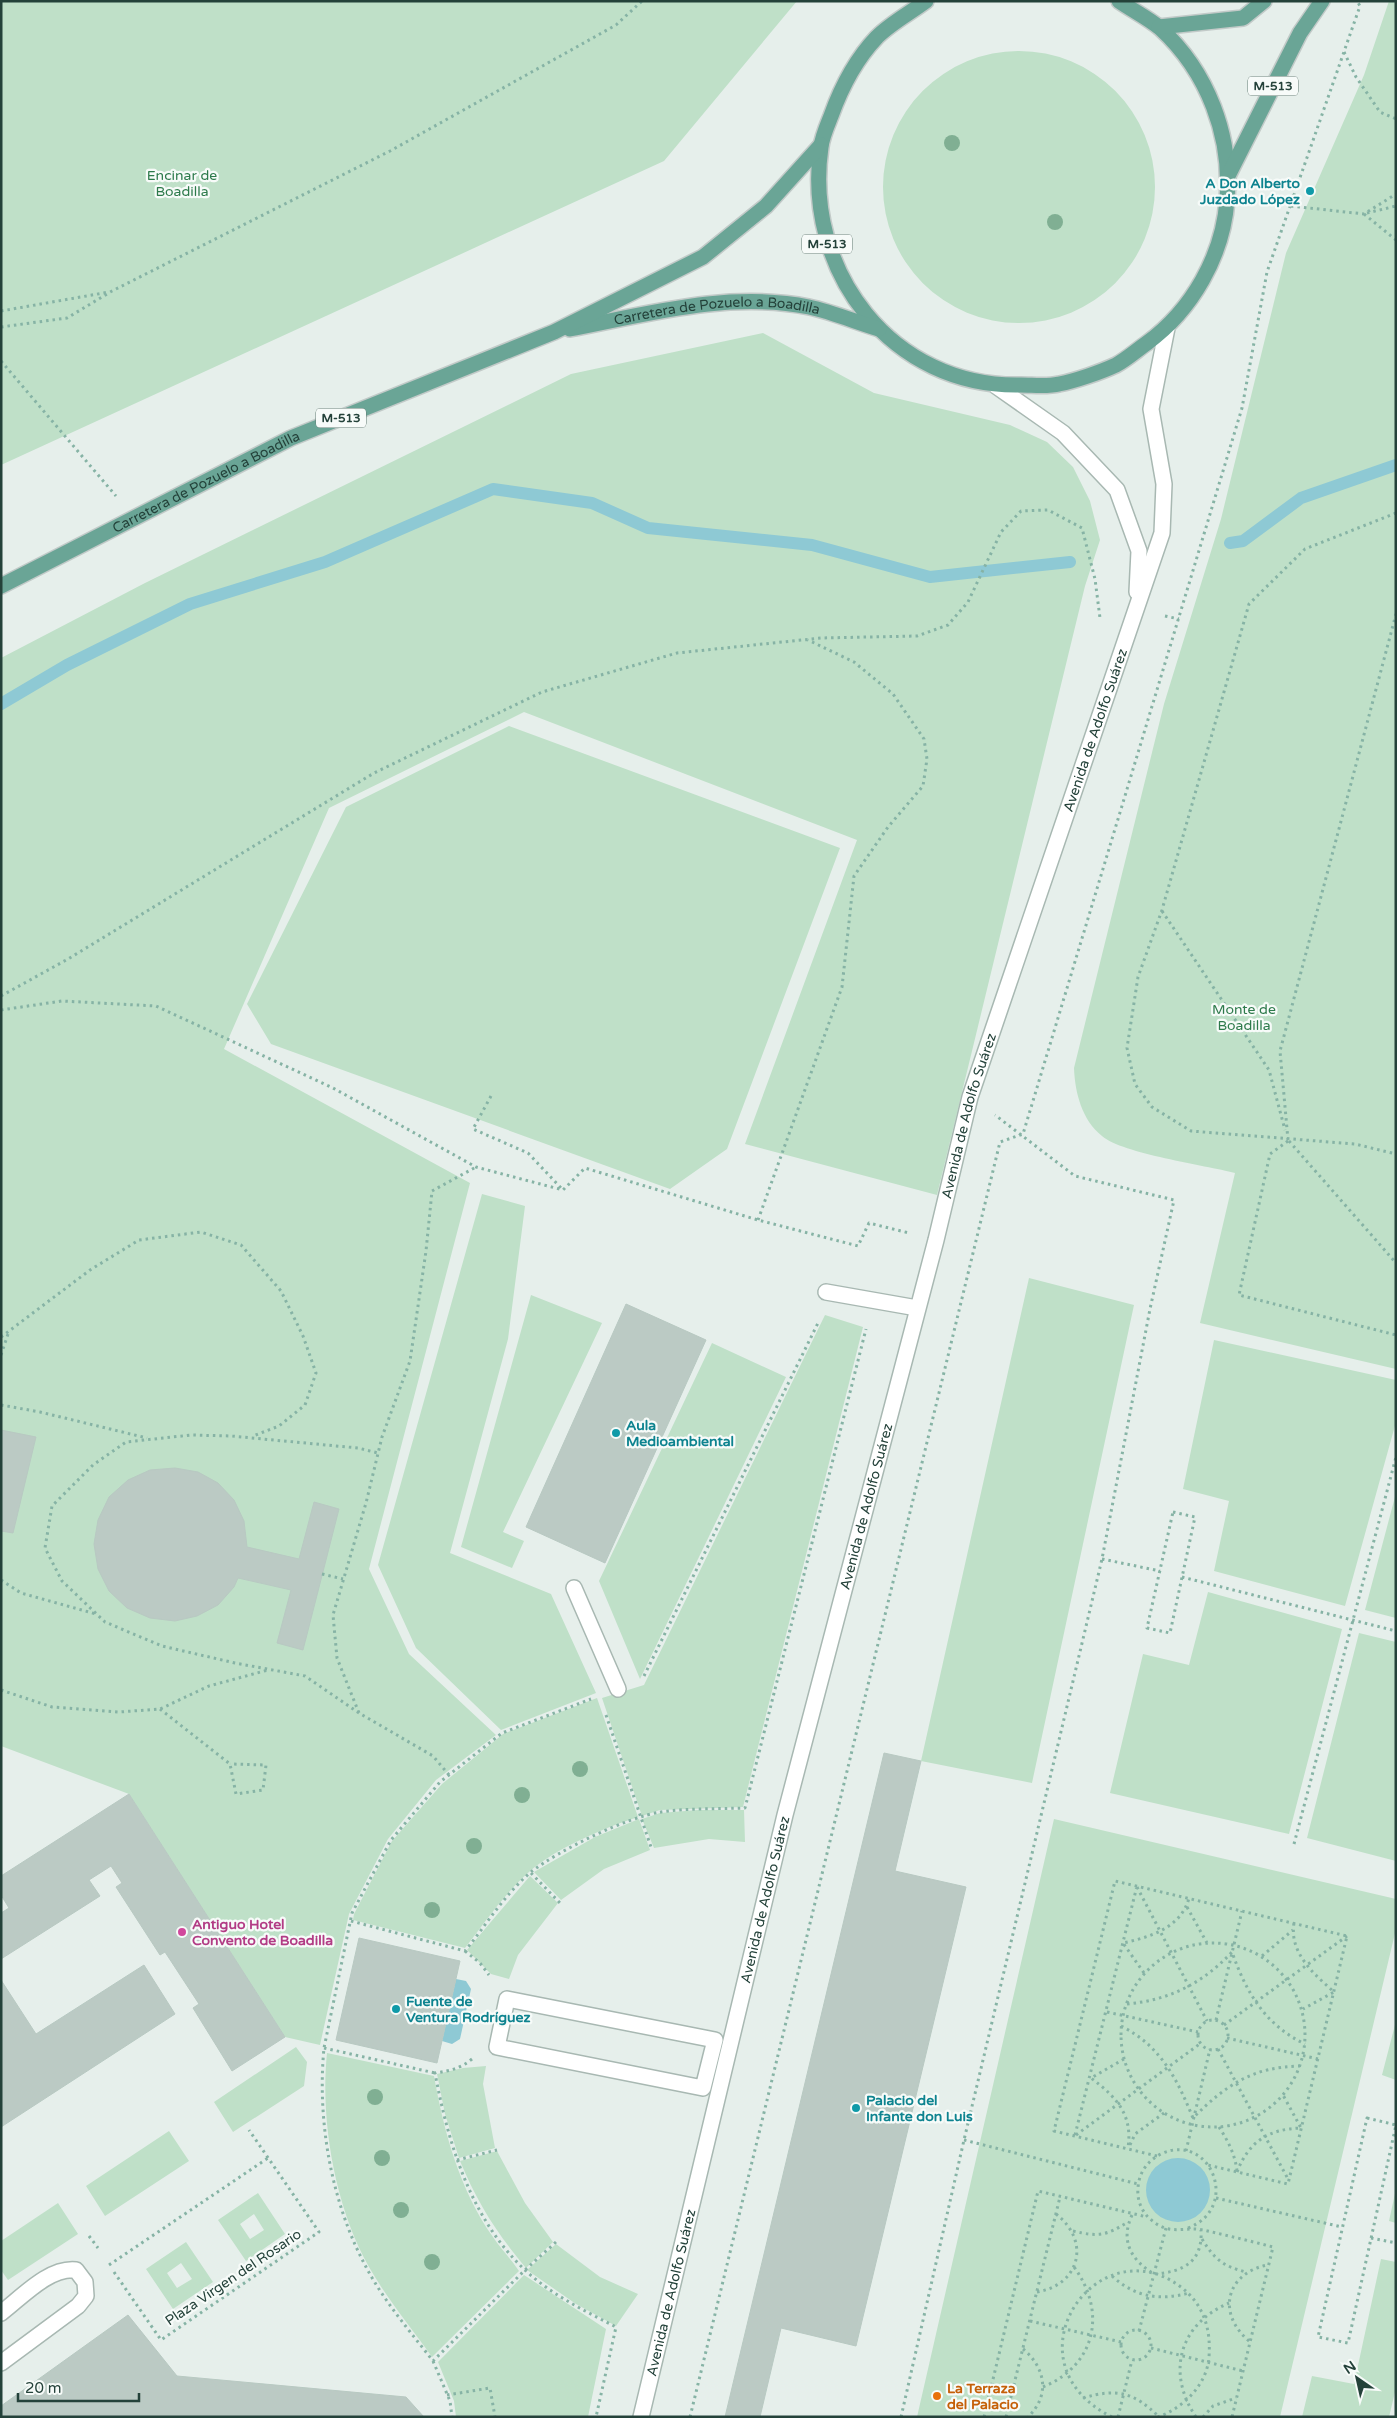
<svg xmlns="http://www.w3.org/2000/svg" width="1397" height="2418" font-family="'Varela Round',sans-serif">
<rect width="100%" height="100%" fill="#e6efeb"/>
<path fill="#bfe0c8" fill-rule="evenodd" d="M 1,1 L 797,1 L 664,161 L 1,465 Z
M 1389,1 L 1396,1 L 1396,1369 L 1200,1323 L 1235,1173 C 1205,1165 1123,1154 1102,1136 C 1082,1120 1075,1093 1074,1068 L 1164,704 L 1221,519 L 1286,253 L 1364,75 Z
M883 187a136 136 0 1 1 272 0a136 136 0 1 1-272 0Z
M 763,333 L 874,393 L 1010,425 L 1047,442 L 1073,467 L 1090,501 L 1100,540 L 1085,586 L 937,1195 L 745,1144 L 857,840 L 524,712 L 329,808 L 224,1049 L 470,1183 L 369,1569 L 409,1654 L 496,1735 L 436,1780 L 388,1839 L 349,1914 L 320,2045 L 285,2037 L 129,1794 L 1,1746 L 1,658 L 145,583 L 571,374 Z
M 509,726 L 840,848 L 727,1149 L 670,1189 L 271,1044 L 247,1004 L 346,807 Z
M 482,1194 L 525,1206 L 508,1339 L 450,1553 L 551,1594 L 596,1693 L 501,1730 L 416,1648 L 378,1565 Z
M 1029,1278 L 1134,1305 L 1032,1783 L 921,1761 Z
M 531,1295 L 602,1323 L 503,1532 L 524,1541 L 512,1568 L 461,1547 Z
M 825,1315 L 863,1327 L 743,1807 L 660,1810 L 642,1816 L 602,1698 L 644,1685 Z
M 1214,1340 L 1396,1380 L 1396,1422 L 1345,1606 L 1214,1571 L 1229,1501 L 1183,1489 Z
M 712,1343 L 786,1377 L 640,1679 L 599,1581 Z
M 1396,1493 L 1396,1618 L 1365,1610 Z
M 1208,1592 L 1342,1629 L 1289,1834 L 1110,1793 L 1143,1654 L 1189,1665 Z
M 1359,1633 L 1396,1642 L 1396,1861 L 1307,1838 Z
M 597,1698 L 638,1817 C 604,1828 556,1848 529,1872 C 504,1894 485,1922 465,1948 L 353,1920 L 354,1914 L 392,1841 L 442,1784 L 503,1734 Z
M 698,1810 L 744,1810 L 745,1842 L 709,1839 L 654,1848 L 642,1819 L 660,1813 Z
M 639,1819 L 650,1850 L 604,1869 L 561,1900 L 534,1872 L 595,1837 Z
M 1054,1819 L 1396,1899 L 1396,1929 L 1280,2417 L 917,2417 Z
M 530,1876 L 558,1903 L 518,1955 L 509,1979 L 491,1974 L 467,1950 Z
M 1396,2021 L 1396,2080 L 1382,2075 Z
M 296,2047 L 307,2062 L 304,2086 L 233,2132 L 214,2102 Z
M 327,2053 L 434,2076 C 444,2132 460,2191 493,2237 C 501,2249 511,2259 519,2271 L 432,2357 C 411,2327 387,2299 369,2267 C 335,2207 320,2121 327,2053 Z
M 486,2066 L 483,2084 L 495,2148 L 459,2158 L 445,2114 L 437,2074 L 463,2068 Z
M 169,2131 L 189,2161 L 105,2216 L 86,2186 Z
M 497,2151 L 525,2203 L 553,2242 L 526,2268 C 496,2232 478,2204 460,2161 Z
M 1396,2189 L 1396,2223 L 1389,2221 Z
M 258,2193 L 285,2234 L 246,2261 L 218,2220 ZM 254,2214 L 264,2230 L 250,2239 L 240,2224 Z
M 58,2203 L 78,2234 L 8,2280 L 1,2270 L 1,2241 Z
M 186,2242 L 213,2282 L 173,2309 L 146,2269 ZM 181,2263 L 192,2279 L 177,2288 L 167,2273 Z
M 556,2244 L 600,2277 L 638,2294 L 616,2326 L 576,2304 L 527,2270 Z
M 1381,2259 L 1396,2262 L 1396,2388 L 1389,2417 L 1302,2417 L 1312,2376 L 1354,2384 Z
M 524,2275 L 606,2329 L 588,2417 L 456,2417 L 454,2401 L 438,2362 Z"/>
<path fill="#8ec9d4" d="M 456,1979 L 466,1981 L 471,1989 L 460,2039 L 452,2044 L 442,2041 Z
M1146 2190a32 32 0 1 1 64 0a32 32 0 1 1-64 0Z"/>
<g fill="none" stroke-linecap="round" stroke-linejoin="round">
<path stroke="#8ec9d4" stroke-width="12" d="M 1230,543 L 1243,541 L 1301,498 L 1396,465
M 1,704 L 67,665 L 190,604 L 325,562 L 493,489 L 592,503 L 648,528 L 812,545 L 930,577 L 1070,562"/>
</g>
<path fill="#bbcac4" stroke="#b8c9c2" d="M 626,1304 L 706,1340 L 605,1563 L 526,1527 Z
M 1,1430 L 36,1437 L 13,1533 L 1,1531 Z
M 175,1468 L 198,1472 L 218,1483 L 234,1500 L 244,1521 L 247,1547 L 299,1559 L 314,1502 L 339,1509 L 303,1650 L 277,1643 L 291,1590 L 238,1578 L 234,1587 L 218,1605 L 197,1616 L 175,1621 L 150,1618 L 127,1608 L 109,1591 L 98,1569 L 94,1544 L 98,1520 L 109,1497 L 128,1480 L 150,1470 Z
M 884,1753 L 921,1761 L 895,1871 L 966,1887 L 856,2346 L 781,2328 L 760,2417 L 725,2417 Z
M 129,1794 L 285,2037 L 232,2071 L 193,2008 L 199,2004 L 165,1952 L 160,1955 L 116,1887 L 122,1883 L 111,1866 L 89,1880 L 100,1896 L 1,1959 L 1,1913 L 9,1908 L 1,1895 L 1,1876 Z
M 359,1938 L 460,1961 L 437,2063 L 336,2040 Z
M 144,1965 L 175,2014 L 1,2127 L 1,1980 L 36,2034 Z
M 128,2315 L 177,2376 L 406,2397 L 424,2417 L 1,2417 L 1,2406 Z"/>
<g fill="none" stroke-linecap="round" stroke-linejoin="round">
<g stroke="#a8b8b2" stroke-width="18">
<g id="minor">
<path d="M 996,386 L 1063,433 L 1117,490 L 1139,551 L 1137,592"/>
<path d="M 826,1292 L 917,1308"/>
<path d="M 574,1588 L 618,1689"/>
<path d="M 507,1999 L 715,2040 L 703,2088 L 497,2047 Z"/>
<path d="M 1,2313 C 22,2297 49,2267 76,2270 L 85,2282 L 86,2296 L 78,2306 L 1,2363"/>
<path id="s1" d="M 641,2417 L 785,1815 L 936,1240 L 970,1097 L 1162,533 L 1164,484 L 1151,409 L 1167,328"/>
</g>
</g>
<g stroke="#c2cac8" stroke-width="18">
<g id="major">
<path d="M 926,1 C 910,13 891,23 877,37 C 856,59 841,88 831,116 C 827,126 822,137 821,147 C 803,271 892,388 1021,385 C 1033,385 1047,387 1059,384 C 1075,381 1101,372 1116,365 C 1127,359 1137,350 1147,343 C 1192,310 1223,256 1227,200 C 1232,136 1208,72 1160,28 C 1148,18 1132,10 1119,1"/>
<path d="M 1159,27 L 1243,18 L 1264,1"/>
<path d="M 1229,174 L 1300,33 L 1322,1"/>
<path id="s2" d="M 570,329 C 648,314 729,291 809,307 C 832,312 856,322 879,329"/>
<path id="s3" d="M 1,586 L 291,438 L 554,332 L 703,257 L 766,206 L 821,145"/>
</g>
</g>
<path stroke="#86b3a5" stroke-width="3" stroke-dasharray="2.5 4" stroke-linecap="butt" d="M 1344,52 L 1356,77 L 1380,112 L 1396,119
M 1291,206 L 1364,214 L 1396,194
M 1367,213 L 1396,206
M 1364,214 L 1396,240
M 1,311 L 109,292
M 1,327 L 67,318 L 112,291 L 390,151 L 616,25 L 642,1
M 1,361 L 116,496
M 1396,513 L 1305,549 L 1249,604 L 1162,910 L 1138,977 L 1127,1048 L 1135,1084 L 1152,1107 L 1191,1131 L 1355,1144 L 1396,1154
M 1165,616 L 1179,619
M 1162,911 L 1269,1070 L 1285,1130
M 1,996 L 68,959 L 374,773 L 542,692 L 677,653 L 821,638 L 917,636 L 948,625 L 968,602 L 1001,532 L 1021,511 L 1048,510 L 1082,528 L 1095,579 L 1100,618 L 1102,618
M 1,1010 L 62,1001 L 156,1006 L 333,1088 L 476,1167 L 563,1190 L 585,1168 L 758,1220 L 858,1246 L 869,1223 L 909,1233
M 491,1096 L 473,1129 L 528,1153 L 562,1189
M 1288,1140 L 1280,1051 L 1396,614
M 1288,1141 L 1270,1154 L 1239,1295 L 1396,1335
M 1289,1141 L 1396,1263
M 758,1220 L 842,987 L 854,876 L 888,827 L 923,786 L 927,759 L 924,739 L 893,694 L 854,662 L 808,640
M 1,1337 L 90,1270 L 139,1240 L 201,1232 L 241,1245 L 281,1291 L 303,1336 L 316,1373 L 305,1405 L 279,1426 L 253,1436
M 1,1355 L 9,1331
M 1,1405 L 40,1412 L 147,1438
M 1173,1512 L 1195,1517 L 1170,1633 L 1147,1628 Z
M 1102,1559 L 1160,1571
M 322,1574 L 343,1579
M 1182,1577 L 1396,1631
M 1,1580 L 21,1593 L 96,1614
M 644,1676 L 819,1321
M 1,1690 L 52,1707 L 119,1712 L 160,1709 L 209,1686 L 268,1670
M 160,1709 L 230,1764 L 236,1794 L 263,1790 L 266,1765 L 230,1764
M 359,1713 L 305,1676 L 235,1663 L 162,1646 L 105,1622 L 62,1581 L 45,1548 L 52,1506 L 93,1465 L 126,1442 L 191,1435 L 231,1436 L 358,1448 L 378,1453
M 606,1715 L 652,1850
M 449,1775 L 433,1756 L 359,1713 L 337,1658 L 333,1615 L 366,1503 L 382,1437 L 410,1361 L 426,1251 L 432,1191 L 476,1167
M 1294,1844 L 1396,1457
M 531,1873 L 560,1903
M 1137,1887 L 1207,2021
M 1187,1907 L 1207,1943
M 351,1921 L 465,1951 C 486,1925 505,1894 531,1872 C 559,1850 627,1817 661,1812 C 689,1808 717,1809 745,1808 L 866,1329
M 1294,1923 C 1289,1953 1314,1974 1334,1992 L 1303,2009
M1121 2035a92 92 0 1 1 184 0a92 92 0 1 1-184 0Z
M 465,1951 L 480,1963 L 489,1975
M 1262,1956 L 1293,1930
M 1144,1973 L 1123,1943 C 1150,1937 1181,1928 1189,1898
M 1127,2004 C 1170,2000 1203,1983 1232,1952 C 1246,1992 1265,2025 1305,2044
M 1107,2012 L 1198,2032
M 1216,2020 L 1242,1911
M1198 2035a15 15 0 1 1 30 0a15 15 0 1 1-30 0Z
M 1224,2025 L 1347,1936
M 1121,2026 C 1161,2046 1177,2079 1193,2118 C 1226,2085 1252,2067 1300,2066
M 1227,2038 L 1318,2059
M 324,2048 L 435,2073
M 1218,2049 L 1288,2179
M 472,2059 C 461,2068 450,2071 435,2073 C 448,2143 471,2220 526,2271 C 552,2295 585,2311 616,2327 L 596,2417
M 1124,2059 L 1091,2078 C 1116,2097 1133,2114 1128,2148
M 1367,2118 L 1396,2125 L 1348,2343 L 1318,2337 Z
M 1219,2127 C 1228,2141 1235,2154 1237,2171
M 1075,2135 L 1137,1886
M 1076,2135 L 1201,2043
M 964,2140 L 1138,2184
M 1130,2145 L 1135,2134 L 1164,2113
M 1186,2151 L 1210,2049
M 1157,2156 L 1054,2131 L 1115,1881 L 1347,1936 L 1288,2184 L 1208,2165
M 457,2160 L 497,2150
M 1237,2172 C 1249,2141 1269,2129 1301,2128 L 1283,2095
M 1216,2198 L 1342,2227
M 1132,2215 C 1120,2241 1131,2260 1154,2274 C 1183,2272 1203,2262 1201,2230
M 1188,2228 C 1241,2208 1211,2133 1163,2153 C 1152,2158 1144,2166 1140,2177 C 1136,2191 1137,2204 1147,2216 C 1152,2221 1158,2226 1165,2228 C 1178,2232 1190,2227 1203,2230 C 1226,2235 1250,2241 1273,2247 L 1232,2417
M 1073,2231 C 1099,2237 1105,2236 1128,2222
M 89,2236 L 98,2248
M 1371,2238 L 1396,2243
M 1202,2239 C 1215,2260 1223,2266 1246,2272
M 556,2242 L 525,2270 L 433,2361 C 409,2330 383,2300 365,2265 C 331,2201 317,2120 324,2048 L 352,1913 L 391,1840 L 440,1782 L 502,1733 L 591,1699
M 109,2265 L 268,2158
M 114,2272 L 161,2340 L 319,2232 L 249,2130
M 1112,2276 C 1135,2297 1159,2301 1189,2293
M 1037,2292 C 1080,2285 1091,2241 1056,2214
M 1030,2321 L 1121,2342
M1121 2345a15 15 0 1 1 30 0a15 15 0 1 1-30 0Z
M 1139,2331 L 1166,2228
M 1249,2341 C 1217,2314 1225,2274 1267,2265
M 1151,2348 L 1243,2371
M 1023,2349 C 1045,2367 1051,2395 1028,2417
M 433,2361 L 450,2401 L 452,2417
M 1043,2387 C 1096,2365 1107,2312 1074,2267
M 447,2395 L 490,2388 L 495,2417
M 1083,2398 C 1117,2388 1134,2392 1159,2417
M 690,2417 L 1000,1142 L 1023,1134 L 1242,408 L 1267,272 L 1360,6 L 1357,1
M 901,2417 L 964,2140 L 1102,1559 L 1150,1309 L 1174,1200 L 1075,1176 L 995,1115
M 984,2417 L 1038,2191 L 1147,2217
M 1006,2417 L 1060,2197
M 1112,2417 C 1002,2362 1097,2224 1181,2287 C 1204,2305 1211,2329 1209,2357 C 1207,2385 1183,2408 1158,2417
M 1118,2417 L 1132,2360
M 1196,2417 C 1166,2373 1179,2324 1229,2303
M 1203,2417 L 1213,2406 L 1236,2398"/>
<use href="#minor" stroke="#fff" stroke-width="15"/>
<use href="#major" stroke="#6aa596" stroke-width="15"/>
</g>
<g fill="#80af93">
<circle cx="952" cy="143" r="8"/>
<circle cx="1055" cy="222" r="8"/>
<circle cx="580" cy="1769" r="8"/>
<circle cx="522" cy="1795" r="8"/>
<circle cx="474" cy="1846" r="8"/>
<circle cx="432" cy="1910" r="8"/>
<circle cx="375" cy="2097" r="8"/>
<circle cx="382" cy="2158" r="8"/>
<circle cx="401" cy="2210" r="8"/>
<circle cx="432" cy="2262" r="8"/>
</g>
<g fill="#0f9aa8" stroke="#f7fbf9" stroke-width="2">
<circle cx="1310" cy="191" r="5"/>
<circle cx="616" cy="1433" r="5"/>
<circle cx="396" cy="2009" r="5"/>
<circle cx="856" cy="2108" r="5"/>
</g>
<circle fill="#d1479c" stroke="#f7fbf9" stroke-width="2" cx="182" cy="1932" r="5"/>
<circle fill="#e8710a" stroke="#f7fbf9" stroke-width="2" cx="937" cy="2396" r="5"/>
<g text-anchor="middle" stroke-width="4.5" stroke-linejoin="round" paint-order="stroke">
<g fill="#f7fbf9" stroke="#637a73" stroke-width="1">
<rect x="1248" y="76.5" width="50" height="19" rx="4"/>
<rect x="802" y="234.5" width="50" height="19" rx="4"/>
<rect x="316" y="408.5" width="50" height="19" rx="4"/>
</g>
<g font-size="12" font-weight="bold" fill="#24423a">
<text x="1273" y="90">M-513</text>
<text x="827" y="248">M-513</text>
<text x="341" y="422">M-513</text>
</g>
<g font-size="14" fill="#2d7a4b" stroke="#f7fbf9">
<text x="182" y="180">Encinar de<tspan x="182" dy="16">Boadilla</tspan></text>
<text x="1244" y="1014">Monte de<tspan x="1244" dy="16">Boadilla</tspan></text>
</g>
<g font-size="14" font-weight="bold" fill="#0d838f" stroke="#f7fbf9" text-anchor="start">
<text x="1300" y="188" text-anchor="end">A Don Alberto<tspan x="1300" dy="16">Juzdado López</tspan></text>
<text x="626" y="1430">Aula<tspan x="626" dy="16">Medioambiental</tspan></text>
<text x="406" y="2006">Fuente de<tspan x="406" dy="16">Ventura Rodríguez</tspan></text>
<text x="866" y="2105">Palacio del<tspan x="866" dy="16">Infante don Luis</tspan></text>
</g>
<g font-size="14" fill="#24423a" stroke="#f7fbf9">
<text dy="5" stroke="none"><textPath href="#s2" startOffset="149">Carretera de Pozuelo a Boadilla</textPath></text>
<text dy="5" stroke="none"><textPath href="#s3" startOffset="230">Carretera de Pozuelo a Boadilla</textPath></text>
<text dy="5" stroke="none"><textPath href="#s1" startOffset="1748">Avenida de Adolfo Suárez</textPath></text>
<text dy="5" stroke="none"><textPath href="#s1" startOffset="1342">Avenida de Adolfo Suárez</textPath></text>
<text dy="5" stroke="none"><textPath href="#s1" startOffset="938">Avenida de Adolfo Suárez</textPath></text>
<text dy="5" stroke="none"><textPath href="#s1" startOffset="532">Avenida de Adolfo Suárez</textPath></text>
<text transform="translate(233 2277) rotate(-34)" y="5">Plaza Virgen del Rosario</text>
<text dy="5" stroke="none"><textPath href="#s1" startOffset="128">Avenida de Adolfo Suárez</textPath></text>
</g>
<g font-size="14" font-weight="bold" fill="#b23c85" stroke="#f7fbf9" text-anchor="start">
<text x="192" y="1929">Antiguo Hotel<tspan x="192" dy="16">Convento de Boadilla</tspan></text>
</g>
<g font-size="14" font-weight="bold" fill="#c56008" stroke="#f7fbf9" text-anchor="start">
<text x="947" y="2393">La Terraza<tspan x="947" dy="16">del Palacio</tspan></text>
</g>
</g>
<rect width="1397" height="2418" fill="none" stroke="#24423a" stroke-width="5"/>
<g transform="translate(1357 2378) rotate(326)" stroke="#f7fbf9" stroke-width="4" paint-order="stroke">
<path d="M0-4L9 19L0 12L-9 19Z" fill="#24423a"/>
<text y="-8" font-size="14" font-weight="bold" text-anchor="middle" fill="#24423a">N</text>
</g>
<path d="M18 2393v8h121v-8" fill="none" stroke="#24423a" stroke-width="2.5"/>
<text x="25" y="2393" font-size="15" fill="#24423a" stroke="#f7fbf9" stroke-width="4" paint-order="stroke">20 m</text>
</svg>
